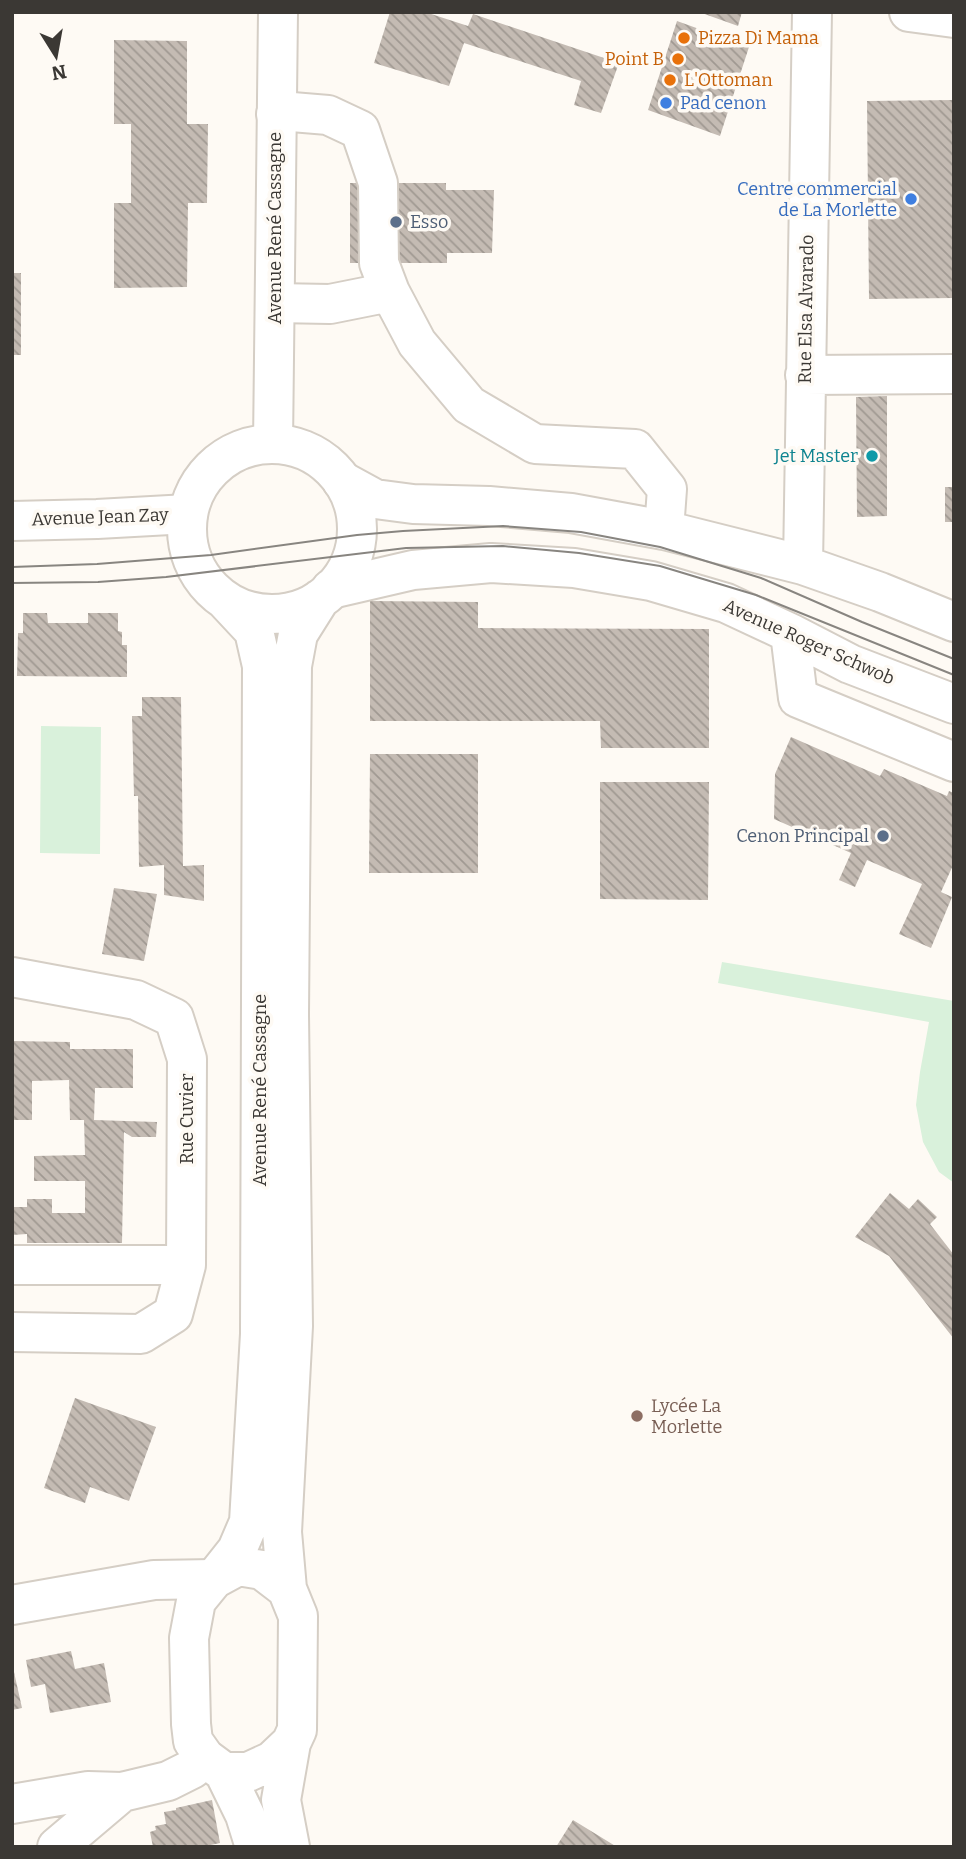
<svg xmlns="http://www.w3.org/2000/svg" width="966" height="1859" font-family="Bitter,serif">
<defs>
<pattern id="building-back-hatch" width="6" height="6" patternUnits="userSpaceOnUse" patternTransform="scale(1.75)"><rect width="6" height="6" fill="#c4bbb3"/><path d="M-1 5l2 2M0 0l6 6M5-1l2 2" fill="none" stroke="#a09992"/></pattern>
</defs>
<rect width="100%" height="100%" fill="#fefaf4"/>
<path fill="#d9f1db" d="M 41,726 L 101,727 L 100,854 L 40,853 Z
M 722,962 L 954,1001 L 954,1183 L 939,1172 L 923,1142 L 916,1105 L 920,1072 L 929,1022 L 718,983 Z"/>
<path fill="url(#building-back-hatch)" d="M 390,12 L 425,12 L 468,26 L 473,14 L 619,63 L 601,113 L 574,105 L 581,81 L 464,43 L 449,86 L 374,63 Z
M 699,12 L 742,12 L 738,26 Z
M 677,21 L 749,47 L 720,136 L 648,110 Z
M 114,40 L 187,41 L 187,124 L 208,124 L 207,203 L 188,203 L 187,287 L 114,288 L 114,203 L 131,203 L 131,124 L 114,124 Z
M 954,100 L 954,298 L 869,299 L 867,101 Z
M 350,183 L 446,183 L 446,190 L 494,190 L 492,253 L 447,253 L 447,263 L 350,263 Z
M 12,273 L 21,273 L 21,355 L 12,355 Z
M 887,396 L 887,516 L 857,517 L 856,397 Z
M 945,487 L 954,487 L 954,522 L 945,522 Z
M 370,601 L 478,602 L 478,628 L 709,629 L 709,748 L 601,748 L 600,721 L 370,721 Z
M 23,613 L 47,613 L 48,623 L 88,623 L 88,613 L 118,613 L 118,631 L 122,632 L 122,645 L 127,645 L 127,677 L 17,676 L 18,633 L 23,633 Z
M 142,697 L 181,697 L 183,866 L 204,865 L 204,901 L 164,895 L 164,865 L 139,867 L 138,796 L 134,796 L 132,716 L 142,716 Z
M 791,737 L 880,776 L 884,769 L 947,796 L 949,791 L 954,793 L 954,863 L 941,892 L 952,897 L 931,948 L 899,934 L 922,884 L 867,860 L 855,887 L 839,880 L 851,853 L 774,819 L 775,774 Z
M 370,754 L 478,754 L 478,873 L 369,873 Z
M 600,782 L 709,782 L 708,900 L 600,899 Z
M 114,888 L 157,894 L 144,961 L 102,954 Z
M 12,1041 L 70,1042 L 70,1049 L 133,1049 L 133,1088 L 95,1088 L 94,1120 L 157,1122 L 156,1137 L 132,1137 L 124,1132 L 122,1243 L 27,1243 L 27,1234 L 12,1235 L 12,1207 L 27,1207 L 27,1199 L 52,1199 L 52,1213 L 85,1213 L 85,1181 L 34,1181 L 34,1156 L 85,1155 L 84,1120 L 70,1120 L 69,1080 L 32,1081 L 32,1120 L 12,1120 Z
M 890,1193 L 909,1209 L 918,1199 L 937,1217 L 930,1224 L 954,1255 L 954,1339 L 889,1256 L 855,1237 Z
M 75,1398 L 156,1427 L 129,1501 L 90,1487 L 85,1503 L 44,1488 Z
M 71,1651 L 75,1669 L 104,1663 L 111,1702 L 50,1713 L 45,1684 L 31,1687 L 26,1660 Z
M 12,1663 L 22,1708 L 12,1710 Z
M 212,1800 L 220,1843 L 201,1847 L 153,1847 L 150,1832 L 156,1830 L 155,1826 L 166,1824 L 164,1812 L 176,1810 L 176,1808 Z
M 573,1820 L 617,1847 L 556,1847 Z"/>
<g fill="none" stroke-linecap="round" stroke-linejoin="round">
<g stroke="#d5cec5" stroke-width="42">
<path id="minor" d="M 909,12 L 954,18
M 276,114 L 292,112 L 328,115 L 360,130 L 378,183 L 379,263 L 390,292 L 417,343 L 469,405 L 535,444 L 635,449 L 667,489 L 664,530
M 275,303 L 330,304 L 390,292
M 805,375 L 954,374
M 342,481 L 375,499 L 413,504 L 489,506 L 571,513 L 664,530 L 803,565 L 880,592 L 954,622
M 12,521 L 97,519 L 188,514
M 803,565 L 812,12
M 331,589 L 413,570 L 491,563 L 574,568 L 651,581 L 726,603 L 790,633 L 850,664 L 954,704
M 790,633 L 798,698 L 954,762
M 12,977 L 136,1000 L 174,1018 L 187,1059 L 186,1265 L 173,1314 L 141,1334 L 12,1332
M 12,1265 L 186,1265
M 12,1605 L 154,1580 L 214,1579
M 12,1804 L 88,1791 L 122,1792 L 168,1781 L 192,1769 L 205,1758
M 57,1847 L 122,1792"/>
</g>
<g stroke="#d5cec5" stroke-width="42">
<path id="major" d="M 273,444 L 278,12
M187 529a85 85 0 1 1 170 0a85 85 0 1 1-170 0Z
M 214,1579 L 237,1550 L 249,1522 L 260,1334 L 262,666 L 254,631 L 226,601
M 287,1589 L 282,1532 L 293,1326 L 289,1015 L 292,666 L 298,634 L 320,599
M 224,1772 L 245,1815 L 255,1847
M 290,1847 L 281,1800 L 291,1743 L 297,1730 L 298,1616 L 287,1589 L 262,1570 L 238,1566 L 214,1579 L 196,1601 L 189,1638 L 191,1724 L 193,1741 L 205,1758 L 224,1772 L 248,1772 L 272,1761 L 291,1743"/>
</g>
<use href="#minor" stroke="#fff" stroke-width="38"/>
<use href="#major" stroke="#fff" stroke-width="38"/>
<path stroke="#888580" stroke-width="2" d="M 12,567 L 97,564 L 211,555 L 357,535 L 403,531 L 503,526 L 581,532 L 660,547 L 761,578 L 862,622 L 954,659
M 12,583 L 98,582 L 166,577 L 406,548 L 503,546 L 579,553 L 660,566 L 756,595 L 954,675"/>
</g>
<g fill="#e8710a" stroke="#fefaf4" stroke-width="2.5">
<circle cx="684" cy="38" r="7"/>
<circle cx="678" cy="59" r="7"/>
<circle cx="670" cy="80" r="7"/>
</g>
<g fill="#3f7fe0" stroke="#fefaf4" stroke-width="2.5">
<circle cx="666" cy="103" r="7"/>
<circle cx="911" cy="199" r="7"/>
</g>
<g fill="#5c6f8a" stroke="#fefaf4" stroke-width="2.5">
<circle cx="396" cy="222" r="7"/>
<circle cx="883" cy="836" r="7"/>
</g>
<circle fill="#0f9aa8" stroke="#fefaf4" stroke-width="2.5" cx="872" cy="456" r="7"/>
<circle fill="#8d6e63" stroke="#fefaf4" stroke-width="2.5" cx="637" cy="1416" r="7"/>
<g text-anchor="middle" stroke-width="7" stroke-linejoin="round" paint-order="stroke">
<g font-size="18" fill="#c56008" stroke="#fefaf4" text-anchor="start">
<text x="698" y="44">Pizza Di Mama</text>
<text x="664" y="65" text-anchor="end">Point B</text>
<text x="684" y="86">L'Ottoman</text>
</g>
<g font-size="18" fill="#366cbe" stroke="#fefaf4" text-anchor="start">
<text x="680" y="109">Pad cenon</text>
<text x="897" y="195" text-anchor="end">Centre commercial<tspan x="897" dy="21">de La Morlette</tspan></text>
</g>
<g font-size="18" fill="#4e5e75" stroke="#fefaf4" text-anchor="start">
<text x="410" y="228">Esso</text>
<text x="869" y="842" text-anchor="end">Cenon Principal</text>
</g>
<g font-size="18" fill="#3b3834" stroke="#fefaf4">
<text transform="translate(275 228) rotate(-90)" y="6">Avenue René Cassagne</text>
<text transform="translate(806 309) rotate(-89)" y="6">Rue Elsa Alvarado</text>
<text transform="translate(100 517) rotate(-2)" y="6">Avenue Jean Zay</text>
<text transform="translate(809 642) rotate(24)" y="6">Avenue Roger Schwob</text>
<text transform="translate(260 1090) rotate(-90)" y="6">Avenue René Cassagne</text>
<text transform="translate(187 1119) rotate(-90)" y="6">Rue Cuvier</text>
</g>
<g font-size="18" fill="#0d838f" stroke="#fefaf4" text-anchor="end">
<text x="858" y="462">Jet Master</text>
</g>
<g font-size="18" fill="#785e54" stroke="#fefaf4" text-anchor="start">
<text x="651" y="1412">Lycée La<tspan x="651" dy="21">Morlette</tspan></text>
</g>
</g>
<rect width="966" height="1859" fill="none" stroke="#3b3834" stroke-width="28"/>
<g transform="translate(56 56) rotate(169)" stroke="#fefaf4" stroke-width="5" paint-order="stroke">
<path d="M0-5L12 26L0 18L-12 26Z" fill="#3b3834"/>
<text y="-10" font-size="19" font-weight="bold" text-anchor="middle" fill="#3b3834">N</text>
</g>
</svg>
